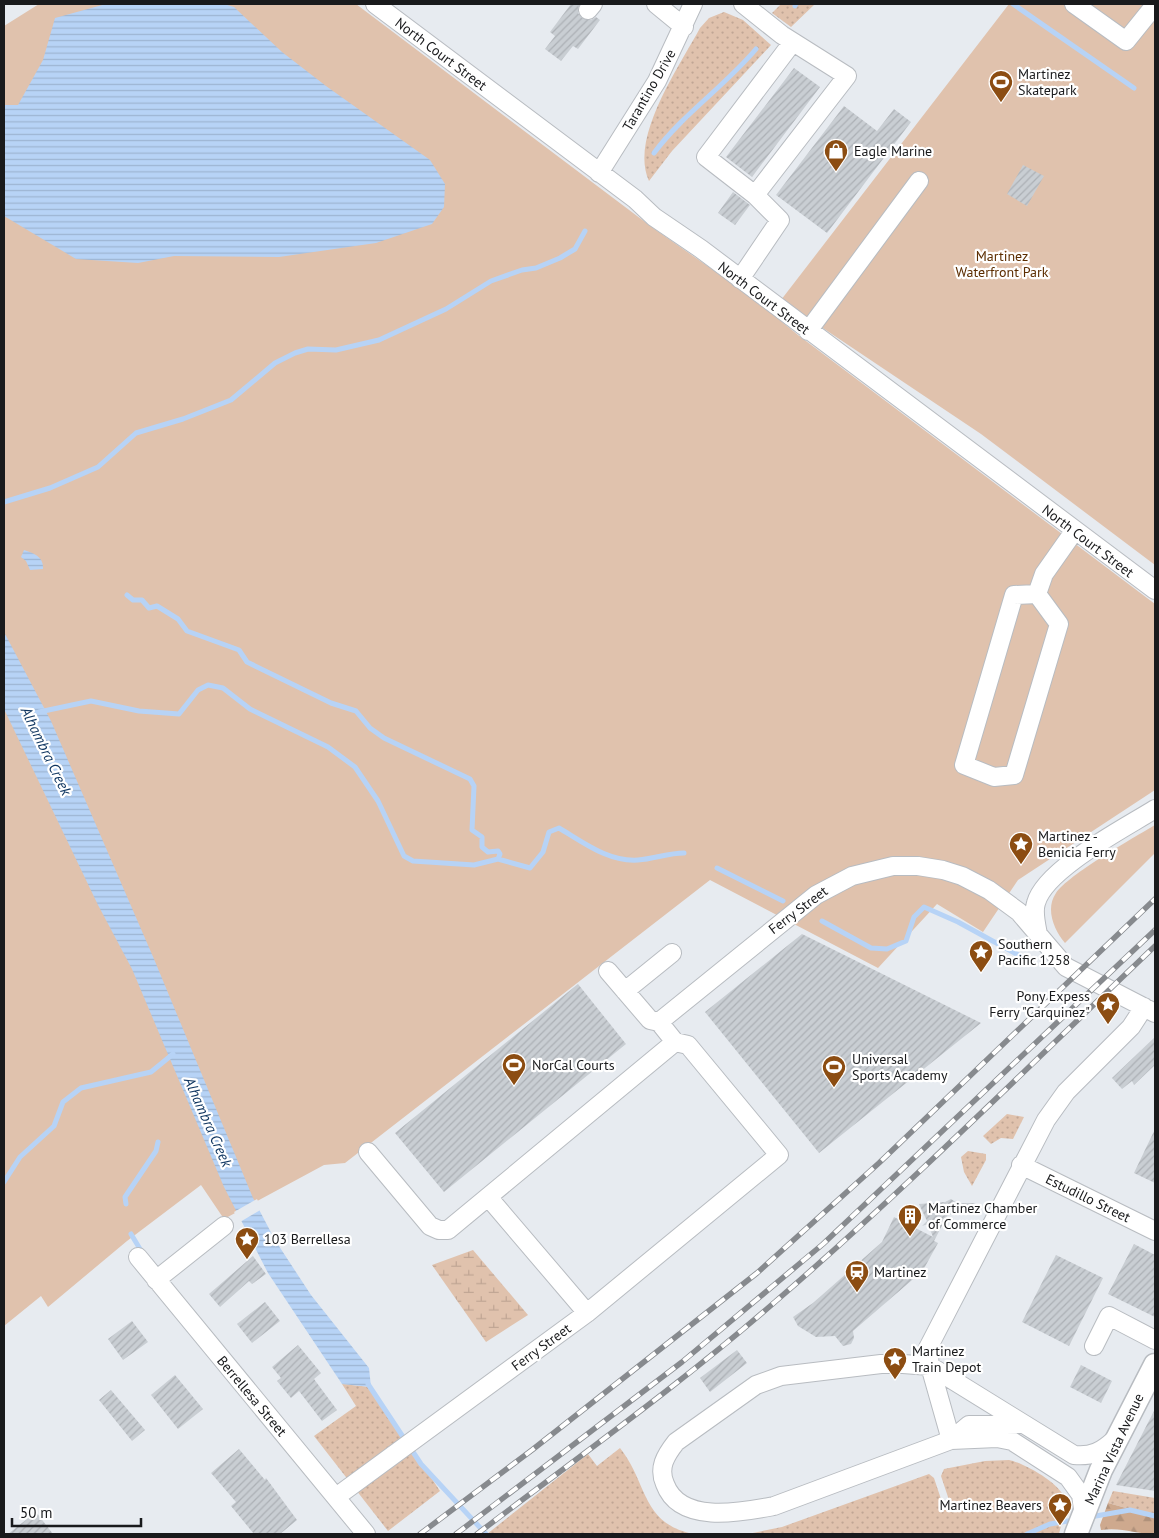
<svg xmlns="http://www.w3.org/2000/svg" width="1159" height="1538" font-family="'PT Sans',sans-serif">
<defs>
<pattern id="grass-dots" width="8" height="8" patternUnits="userSpaceOnUse" patternTransform="scale(1.25)"><rect width="8" height="8" fill="#e0c2ad"/><path d="M2 2h.1M6 6h.1" fill="none" stroke="#c0a694" stroke-width="1.8" stroke-linecap="round"/></pattern>
<pattern id="forest-firs" width="22" height="20" patternUnits="userSpaceOnUse" patternTransform="scale(1.25)"><rect width="22" height="20" fill="#cea98e"/><path d="M5 1l3.5 6h-7zM16 11l3.5 6h-7z" fill="#b0917a"/></pattern>
<pattern id="wetland-marsh" width="20" height="14" patternUnits="userSpaceOnUse" patternTransform="scale(1.25)"><rect width="20" height="14" fill="#e0c2ad"/><path d="M1 5h8M5 5V1M11 12h8M15 12V8" fill="none" stroke="#c0a694"/></pattern>
<pattern id="water-rules" width="6" height="5" patternUnits="userSpaceOnUse" patternTransform="scale(1.25)"><rect width="6" height="5" fill="#b7d3f6"/><path d="M0 2.5h6" fill="none" stroke="#9db5d2"/></pattern>
<pattern id="building-hatch" width="6" height="6" patternUnits="userSpaceOnUse" patternTransform="scale(1.25)"><rect width="6" height="6" fill="#c9ced3"/><path d="M-1 1l2-2M0 6l6-6M5 7l2-2" fill="none" stroke="#acb0b5"/></pattern>
</defs>
<rect width="100%" height="100%" fill="#e7ebf0"/>
<path fill="url(#grass-dots)" d="M 781,4 L 815,4 L 791,27 L 772,13 Z
M 724,12 L 743,20 L 771,45 L 672,151 L 649,181 C 629,138 679,67 700,28 L 709,18 Z
M 1007,1114 L 1024,1117 L 1013,1139 L 1001,1138 L 991,1144 L 983,1136 Z
M 968,1151 L 986,1154 L 986,1160 L 972,1186 L 964,1172 L 961,1157 Z
M 342,1384 L 371,1387 L 440,1491 L 388,1531 L 314,1436 L 356,1406 Z
M 620,1448 C 648,1483 641,1524 694,1534 L 487,1534 L 588,1454 L 597,1466 Z
M 1009,1460 C 1024,1463 1062,1484 1065,1500 C 1067,1510 1061,1524 1059,1534 L 748,1534 L 782,1527 L 929,1474 L 934,1478 L 942,1502 L 949,1500 L 941,1476 L 944,1469 L 985,1461 Z
M 1113,1491 L 1155,1498 L 1155,1516 L 1108,1503 Z"/>
<path fill="url(#forest-firs)" d="M 1108,1503 L 1155,1516 L 1155,1534 C 1135,1534 1122,1527 1101,1530 L 1100,1525 Z"/>
<path fill="url(#wetland-marsh)" d="M 473,1250 L 528,1315 L 486,1342 L 432,1265 Z"/>
<path fill="#e0c2ad" d="M 39,4 L 356,4 L 653,228 L 749,295 L 798,335 L 1155,604 L 1155,790 L 1018,880 L 983,932 L 937,904 L 878,968 L 710,880 L 345,1163 L 324,1165 L 224,1219 L 201,1185 L 127,1241 L 48,1307 L 41,1296 L 4,1326 L 4,26 Z
M 1009,4 L 1155,4 L 1155,565 L 981,434 L 781,300 Z
M 1155,825 L 1155,853 L 1065,943 C 1054,930 1045,909 1056,893 C 1068,875 1133,838 1155,825 Z"/>
<path fill="url(#water-rules)" d="M 106,4 L 224,4 L 234,7 L 282,52 L 326,86 L 430,160 L 445,184 L 444,207 L 432,224 L 376,243 L 279,257 L 174,256 L 138,263 L 76,259 L 4,216 L 4,105 L 18,105 L 43,60 L 55,18 Z
M 24,550 C 34,553 44,557 43,569 L 30,570 L 26,561 L 21,557 Z
M 4,632 L 51,721 L 154,959 L 253,1198 L 275,1240 L 311,1295 L 369,1368 L 371,1387 L 342,1384 L 268,1273 L 224,1187 L 132,969 L 98,905 L 4,709 Z"/>
<path fill="#e7ebf0" d="M 257,1199 L 262,1209 L 240,1222 L 234,1212 Z"/>
<g fill="none" stroke-linecap="round" stroke-linejoin="round">
<path stroke="#b7d3f6" stroke-width="5" d="M 1013,4 L 1134,88
M 795,6 L 796,4
M 654,153 C 683,114 725,86 756,49
M 4,502 L 50,488 L 98,467 L 136,433 L 183,419 L 231,400 L 275,363 L 295,353 L 308,349 L 336,350 L 379,340 L 446,309 L 491,281 L 522,270 L 536,268 L 560,258 L 575,249 L 585,231
M 127,595 L 133,600 L 142,600 L 149,608 L 157,606 L 178,619 L 187,631 L 239,650 L 247,662 L 331,703 L 356,711 L 370,728 L 384,738 L 470,779 L 474,786 L 472,830 L 482,837 L 482,847 L 488,852 L 498,851 L 500,854 L 498,859
M 39,712 L 91,701 L 139,711 L 179,714 L 198,690 L 208,685 L 223,688 L 250,709 L 328,747 L 355,767 L 378,801 L 404,856 L 413,861 L 474,865 L 498,859 L 530,868 L 543,852 L 549,832 L 559,828 C 583,842 608,862 638,860 C 654,859 668,853 684,853
M 717,868 L 783,901
M 822,921 L 871,948 L 887,949 L 906,941 L 914,917 L 924,907 L 958,922 L 1033,963
M 4,1182 L 20,1157 L 54,1126 L 63,1102 L 81,1088 L 151,1072 L 173,1054
M 126,1204 L 125,1197 L 156,1151 L 158,1142
M 131,1234 L 140,1249
M 368,1384 L 421,1464 L 486,1534
M 1090,1517 L 1130,1510 L 1155,1516
M 1027,1534 L 1050,1524 L 1074,1520"/>
</g>
<path fill="url(#building-hatch)" d="M 571,4 L 579,4 L 578,13 L 582,18 L 591,20 L 596,17 L 600,20 L 578,49 L 573,46 L 561,61 L 545,49 L 555,36 L 550,32 Z
M 794,68 L 820,87 L 752,177 L 726,157 Z
M 844,106 L 877,131 L 894,109 L 911,122 L 827,233 L 776,195 Z
M 1023,165 L 1044,176 L 1027,206 L 1007,194 Z
M 733,192 L 750,205 L 735,225 L 718,213 Z
M 802,934 L 981,1023 L 819,1153 L 705,1012 Z
M 578,984 L 626,1044 L 444,1192 L 395,1133 Z
M 1155,1037 L 1155,1065 L 1134,1085 L 1132,1081 L 1122,1089 L 1112,1078 Z
M 1155,1129 L 1155,1183 L 1134,1173 Z
M 951,1199 L 957,1203 L 976,1203 L 947,1216 L 934,1241 L 938,1243 L 921,1274 L 919,1274 L 853,1331 L 854,1338 L 851,1344 L 843,1346 L 835,1336 L 816,1337 L 798,1326 L 793,1317 L 813,1303 L 882,1242 L 894,1217 L 933,1237 L 928,1224 L 922,1226 L 927,1221 L 919,1204 L 945,1202 Z
M 1134,1244 L 1155,1255 L 1155,1317 L 1108,1294 Z
M 1056,1255 L 1103,1278 L 1069,1346 L 1022,1322 Z
M 253,1256 L 266,1274 L 252,1284 L 249,1281 L 220,1307 L 209,1294 Z
M 265,1302 L 280,1321 L 252,1343 L 237,1324 Z
M 132,1321 L 148,1342 L 123,1360 L 108,1339 Z
M 298,1345 L 321,1373 L 314,1379 L 337,1410 L 322,1421 L 299,1391 L 291,1398 L 277,1381 L 281,1378 L 272,1367 Z
M 737,1350 L 747,1363 L 710,1392 L 700,1378 Z
M 1081,1365 L 1112,1381 L 1101,1403 L 1070,1387 Z
M 175,1375 L 203,1409 L 178,1429 L 151,1395 Z
M 111,1390 L 145,1430 L 132,1441 L 99,1400 Z
M 1155,1409 L 1155,1491 L 1116,1485 Z
M 239,1449 L 265,1480 L 266,1478 L 297,1520 L 280,1534 L 254,1534 L 231,1506 L 236,1502 L 211,1473 Z
M 36,1512 L 53,1534 L 8,1534 Z"/>
<g fill="none" stroke-linecap="round" stroke-linejoin="round">
<g stroke="#b8bcc1" stroke-width="20">
<path id="minor" d="M 375,4 L 635,199 L 654,217 L 701,249 L 1155,590
M 656,4 L 684,27
M 1074,4 L 1126,41 L 1155,5
M 588,10 L 593,4
M 599,173 L 657,81 L 693,4
M 755,195 L 706,157 L 792,43
M 740,279 L 780,220 L 755,195 L 847,76 L 782,35 L 743,4
M 808,331 L 919,181
M 1037,594 L 1059,624 L 1014,775 L 994,777 L 964,765 L 1014,595 Z
M 1037,594 L 1044,574 L 1075,530
M 1038,934 C 1036,924 1033,912 1036,903 C 1045,869 1125,828 1155,809
M 625,991 L 672,953
M 659,1022 L 816,895 L 852,876 L 893,866 L 918,866 L 943,870 L 962,876 L 989,890 L 1019,912 L 1066,967 L 1155,1013
M 368,1152 L 430,1226 L 439,1230 L 448,1230 L 675,1042
M 1021,1165 L 1155,1231
M 489,1198 L 587,1313
M 138,1257 L 366,1534
M 156,1280 L 224,1226
M 1094,1346 L 1109,1316 L 1155,1340
M 951,1440 L 930,1366 L 928,1348 L 1046,1120 L 1066,1092 L 1131,1027 L 1144,1007
M 951,1440 L 969,1425 L 1022,1424
M 336,1497 L 587,1313 L 779,1155 L 688,1045 L 675,1042 L 659,1022 L 650,1020 L 608,971
M 1084,1516 L 1081,1495 L 1068,1477 L 1012,1441 L 997,1438 L 951,1440 L 774,1506 C 742,1512 680,1525 665,1484 C 658,1468 665,1456 676,1442 L 756,1385 L 781,1376 L 881,1364 L 903,1364 L 930,1366 L 1074,1455 C 1092,1457 1102,1451 1115,1439"/>
</g>
<g stroke="#b8bcc1" stroke-width="25">
<path id="major" d="M 1076,1534 L 1101,1470 L 1155,1365"/>
</g>
<use href="#minor" stroke="#fff" stroke-width="18"/>
<use href="#major" stroke="#fff" stroke-width="22"/>
<g stroke="#878a8e" stroke-width="5.5">
<path id="rail" d="M 420,1534 L 532,1450 L 757,1273 L 879,1163 L 1155,899
M 456,1534 L 682,1362 L 823,1244 L 1155,930
M 477,1534 C 577,1458 681,1384 776,1301 C 907,1188 1030,1065 1155,946"/>
</g>
<use href="#rail" stroke="#fff" stroke-width="4" stroke-dasharray="11" stroke-linecap="butt"/>
</g>
<defs>
<g id="stadium-pin" transform="scale(1.25)"><path d="M0 17L-7.5 6A9.5 9.5 0 1 1 7.5 6Z" fill="#8c4d12" stroke="#fff"/><path d="M0-5a6.5 5 0 1 0 0 10a6.5 5 0 1 0 0-10ZM-3.5-1.8h7v3.6h-7Z" fill="#fff"/></g>
<g id="shop-pin" transform="scale(1.25)"><path d="M0 17L-7.5 6A9.5 9.5 0 1 1 7.5 6Z" fill="#8c4d12" stroke="#fff"/><path d="M-5-2.5h2.3a2.7 3.5 0 0 1 5.4 0H5L5.5 6h-11ZM-1.5-2.5h3a1.5 2.3 0 0 0-3 0Z" fill="#fff"/></g>
<g id="sight-pin" transform="scale(1.25)"><path d="M0 17L-7.5 6A9.5 9.5 0 1 1 7.5 6Z" fill="#8c4d12" stroke="#fff"/><path d="M0-6L1.8-2.2L6-1.7L2.9 1.2L3.7 5.4L0 3.3L-3.7 5.4L-2.9 1.2L-6-1.7L-1.8-2.2Z" fill="#fff"/></g>
<g id="building-pin" transform="scale(1.25)"><path d="M0 17L-7.5 6A9.5 9.5 0 1 1 7.5 6Z" fill="#8c4d12" stroke="#fff"/><path d="M-4-6H4V6H1V3H-1V6H-4ZM-2.5-4.3h1.7v1.8h-1.7ZM.8-4.3h1.7v1.8H.8ZM-2.5-1h1.7V.8h-1.7ZM.8-1h1.7V.8H.8Z" fill="#fff"/></g>
<g id="station-pin" transform="scale(1.25)"><path d="M0 17L-7.5 6A9.5 9.5 0 1 1 7.5 6Z" fill="#8c4d12" stroke="#fff"/><path d="M-3-6H3Q5-6 5-4V2Q5 4 3 4L4.5 6H3L1.5 4h-3L-3 6H-4.5L-3 4Q-5 4-5 2V-4Q-5-6-3-6ZM-3.5-4v3h7v-3ZM-3.5 1v1.5H-2V1ZM2 1v1.5H3.5V1Z" fill="#fff"/></g>
</defs>
<g fill-rule="evenodd">
<use href="#stadium-pin" x="1001" y="82"/>
<use href="#shop-pin" x="836" y="151"/>
<use href="#sight-pin" x="1021" y="844"/>
<use href="#sight-pin" x="981" y="952"/>
<use href="#sight-pin" x="1108" y="1004"/>
<use href="#stadium-pin" x="514" y="1065"/>
<use href="#stadium-pin" x="834" y="1067"/>
<use href="#building-pin" x="910" y="1216"/>
<use href="#sight-pin" x="247" y="1239"/>
<use href="#station-pin" x="857" y="1272"/>
<use href="#sight-pin" x="895" y="1359"/>
<use href="#sight-pin" x="1060" y="1505"/>
</g>
<g text-anchor="middle" stroke-width="4.5" stroke-linejoin="round" paint-order="stroke">
<g font-size="14" fill="#191a1c" stroke="#fff">
<text transform="translate(441 54) rotate(37)" y="5">North Court Street</text>
<text transform="translate(649 90) rotate(-60)" y="5">Tarantino Drive</text>
<text transform="translate(764 298) rotate(37)" y="5">North Court Street</text>
<text transform="translate(1088 541) rotate(37)" y="5">North Court Street</text>
<text transform="translate(798 910) rotate(-37)" y="5">Ferry Street</text>
<text transform="translate(1088 1198) rotate(26)" y="5">Estudillo Street</text>
<text transform="translate(541 1347) rotate(-36)" y="5">Ferry Street</text>
<text transform="translate(252 1396) rotate(50)" y="5">Berrellesa Street</text>
<text transform="translate(1114 1449) rotate(-65)" y="5">Marina Vista Avenue</text>
</g>
<g font-size="14" fill="#191a1c" stroke="#fff" text-anchor="start">
<text x="1018" y="79">Martinez<tspan x="1018" dy="16">Skatepark</tspan></text>
<text x="854" y="156">Eagle Marine</text>
<text x="1038" y="841">Martinez -<tspan x="1038" dy="16">Benicia Ferry</tspan></text>
<text x="998" y="949">Southern<tspan x="998" dy="16">Pacific 1258</tspan></text>
<text x="1090" y="1001" text-anchor="end">Pony Expess<tspan x="1090" dy="16">Ferry "Carquinez"</tspan></text>
<text x="852" y="1064">Universal<tspan x="852" dy="16">Sports Academy</tspan></text>
<text x="532" y="1070">NorCal Courts</text>
<text x="928" y="1213">Martinez Chamber<tspan x="928" dy="16">of Commerce</tspan></text>
<text x="264" y="1244">103 Berrellesa</text>
<text x="874" y="1277">Martinez</text>
<text x="912" y="1356">Martinez<tspan x="912" dy="16">Train Depot</tspan></text>
<text x="1042" y="1510" text-anchor="end">Martinez Beavers</text>
</g>
<g font-size="14" fill="#5c2d00" stroke="#fff">
<text x="1002" y="261">Martinez<tspan x="1002" dy="16">Waterfront Park</tspan></text>
</g>
<g font-size="15" font-style="italic" fill="#0d345f" stroke="#fff">
<text transform="translate(46 751) rotate(64)" y="5">Alhambra Creek</text>
<text transform="translate(208 1122) rotate(66)" y="5">Alhambra Creek</text>
</g>
</g>
<rect width="1159" height="1538" fill="none" stroke="#191a1c" stroke-width="10"/>
<path d="M12 1518v8h129v-8" fill="none" stroke="#191a1c" stroke-width="2.5"/>
<text x="20" y="1518" font-size="15" fill="#191a1c" stroke="#ffffff" stroke-width="4" paint-order="stroke">50 m</text>
</svg>
